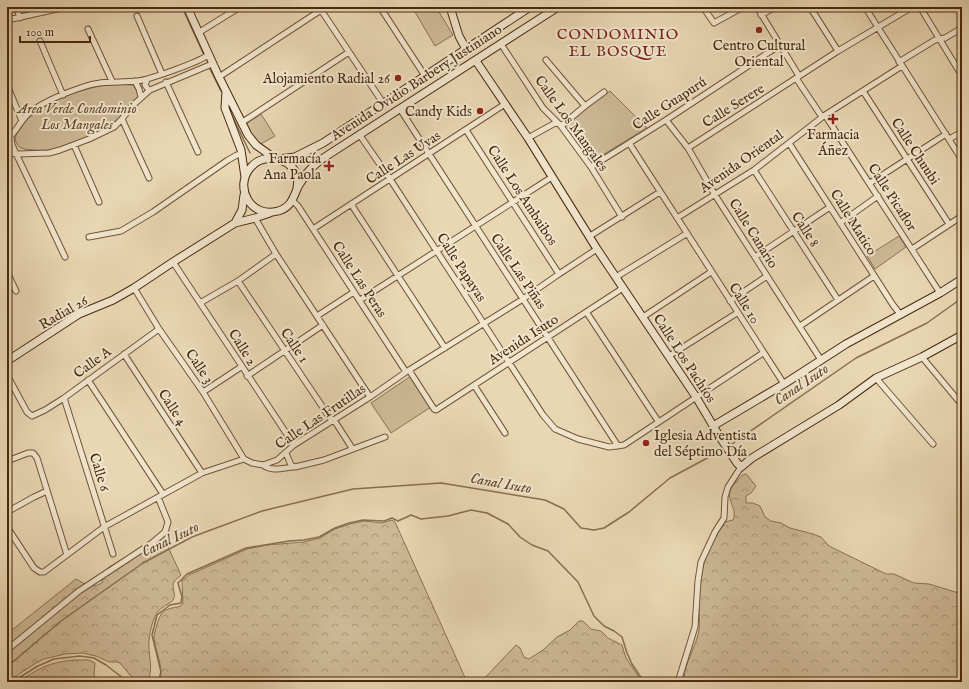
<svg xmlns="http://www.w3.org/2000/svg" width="969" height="689" font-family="'IM FELL English',serif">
<defs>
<pattern id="forest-crowns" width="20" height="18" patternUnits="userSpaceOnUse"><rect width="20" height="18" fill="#ceba97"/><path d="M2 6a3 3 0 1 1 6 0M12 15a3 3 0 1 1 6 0" fill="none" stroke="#a9977a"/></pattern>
</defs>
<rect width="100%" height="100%" fill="#e9d7b3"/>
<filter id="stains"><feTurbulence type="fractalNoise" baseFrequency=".005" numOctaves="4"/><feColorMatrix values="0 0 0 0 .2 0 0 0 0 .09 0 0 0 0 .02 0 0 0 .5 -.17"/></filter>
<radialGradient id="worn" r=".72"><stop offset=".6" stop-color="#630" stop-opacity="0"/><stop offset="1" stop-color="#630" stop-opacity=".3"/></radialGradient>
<path fill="url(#forest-crowns)" stroke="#8b7253" d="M 745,474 L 747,475 L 756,486 L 751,493 L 746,496 L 746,503 L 753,503 L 760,506 L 765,517 L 771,521 L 781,523 L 790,528 L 813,534 L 821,537 L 829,546 L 886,574 L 894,574 L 914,583 L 929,584 L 962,594 L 962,682 L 685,682 C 681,670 697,645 699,630 C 700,622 699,613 699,605 C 700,588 701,570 707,554 C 711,542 719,532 725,522 L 733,520 C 739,506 721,499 735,483 C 738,480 740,476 745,474 Z
M 392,520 L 395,522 L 467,682 L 160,682 C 163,662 156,655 154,638 C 154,633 159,615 163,612 C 170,606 178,609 183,604 L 182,581 L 189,575 L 247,549 L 267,545 L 304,542 L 320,538 L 335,529 L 350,524 L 364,521 L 382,523 Z
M 163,536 L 181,575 C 179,577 176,579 174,582 C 171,588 177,594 173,600 C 171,604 161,606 157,613 C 151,623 148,639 149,650 C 150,661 152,667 149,678 L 144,682 L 137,680 L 130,675 L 120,663 L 117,662 L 109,662 L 96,656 L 82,653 L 65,654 L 44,659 L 36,663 L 7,682 L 7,634 L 76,579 C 87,585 91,589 102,583 L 104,572 L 109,567 Z
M 579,621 L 583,621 L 591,629 L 601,631 L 608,638 L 622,645 L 626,658 L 642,682 L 481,682 L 516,645 L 520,648 L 524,657 L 529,659 L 543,650 L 557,637 L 570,630 Z
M 74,660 L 89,660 L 95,663 L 94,674 L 96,682 L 18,682 C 38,669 49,662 74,660 Z"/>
<path fill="#ceba97" stroke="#8b7253" d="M 412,7 L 436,7 L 453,35 L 435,46 Z
M 112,84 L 133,85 C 135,88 138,91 138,95 C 137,100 131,104 128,107 C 124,110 122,115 118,119 C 103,131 69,148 49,150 C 44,151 39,150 34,150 C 26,149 19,150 16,142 C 14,137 17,133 20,128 C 38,102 82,88 112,84 Z
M 610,91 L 647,128 L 591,162 L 588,161 L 565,126 L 566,124 Z
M 261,114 L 275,136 L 259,145 L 245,125 Z
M 899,236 L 906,247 L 875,269 L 867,256 Z
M 411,376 L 431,407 L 391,433 L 371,403 Z"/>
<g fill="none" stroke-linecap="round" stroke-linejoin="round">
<path stroke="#886e50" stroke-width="1.5" d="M 182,7 L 204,55
M 209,67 L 221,91
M 228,107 L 250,153
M 729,446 L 856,358 L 927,323 L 962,298
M 7,667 L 61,621 L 143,563 L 192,537 L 262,511 L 353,489 L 441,483 L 545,500 L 564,509 L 581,528 L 594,530 L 604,528 L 629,512 L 670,478 L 724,449
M 12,682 L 38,666 L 54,659 L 80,656 L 94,658 L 106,665 L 128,682
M 158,682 L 161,672 L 152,635 L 157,615 L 170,605 L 181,603 L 182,597 L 178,583 L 187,574 L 246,548 L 289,541 L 304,540 L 319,537 L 335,528 L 349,523 L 363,520 L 384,521 L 392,518 L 398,521 L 411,515 L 421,519 L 448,516 L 471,510 L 487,513 L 508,524 L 520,537 L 532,545 L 548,551 L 578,582 L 594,616 L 604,626 L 614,631 L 622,637 L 627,653 L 632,664 L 640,676 L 646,682"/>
<g stroke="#705538" stroke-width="7">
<path id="street" d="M 16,7 L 20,18
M 319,7 L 383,103
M 380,7 L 425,76
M 703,7 L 714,23 L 743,7
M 757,7 L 799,76
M 810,7 L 838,51
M 865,7 L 962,160
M 920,7 L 962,76
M 761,15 L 775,7
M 137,16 L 162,74
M 7,20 L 66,7
M 88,29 L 112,81
M 198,33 L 240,7
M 40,41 L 63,95
M 501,44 L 543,108 L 561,126 L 591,167 L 622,217
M 546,60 L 585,106
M 899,62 L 935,40 L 945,38 L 962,28
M 219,77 L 321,10
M 796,78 L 822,117
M 147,80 L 145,85 L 148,89 L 150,90
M 135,81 L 139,89 L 141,97
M 166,82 L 198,152
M 7,85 L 22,121
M 863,91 L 949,224
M 400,109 L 618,446
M 825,115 L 940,293
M 122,119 L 149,178
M 666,120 L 688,148 L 715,195 L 821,360
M 241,123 L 349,52
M 561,126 L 585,106 L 604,92
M 466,130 L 559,274
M 359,134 L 390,179 L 543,415 L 555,429 L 578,439 L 609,447 L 624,445 L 763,353
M 11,137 L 12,145 L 65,257
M 528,138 L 557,122
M 7,139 C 16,133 20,121 28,114 C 43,101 65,93 83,87 C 102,80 118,83 137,81 C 149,80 199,62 208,55
M 949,139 L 962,132
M 629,143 L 784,384
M 789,143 L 893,305 L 900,314
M 74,145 L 99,202
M 688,148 L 838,51 L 912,7
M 7,153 L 18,154 L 49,153 L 60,150 L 89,139 L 114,127 L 122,119 L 131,107 L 150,90 L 212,64
M 591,167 L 666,120 L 780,45
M 754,170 L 838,300
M 870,183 L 946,134
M 293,201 L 298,206 L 406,372
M 351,204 L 445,348
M 255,218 L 276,254 L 370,397
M 677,218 L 754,170 L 825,115 L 902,66
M 840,223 L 878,196
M 313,229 L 505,104
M 590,236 L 660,192
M 89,237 L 121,231 L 153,212 L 228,160 L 237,155 L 241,154
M 912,249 L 962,216
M 755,257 L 830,207
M 173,262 L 294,445
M 7,272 L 16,291
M 616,277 L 686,234
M 238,281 L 330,418 L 334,420 L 352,448
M 134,288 L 159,329 L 203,392 L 244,459
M 360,300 L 552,177
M 730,301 L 767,276
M 200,303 L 238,281 L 276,254
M 587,313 L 658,421
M 317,316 L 354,292
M 643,317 L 711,272
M 800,326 L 874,276
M 124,354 L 202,473
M 669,356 L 737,313
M 922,357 L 962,405
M 409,370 L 434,409 L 436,410 L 623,288
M 7,375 L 27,412 L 32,416 L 45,410 L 64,398 L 159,329
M 247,376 L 323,325
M 876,378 L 933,444
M 88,380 L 163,494
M 474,385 L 505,433
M 203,392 L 241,367
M 64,398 L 113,554
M 286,453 L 291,465 L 295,467 L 324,460 L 385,437
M 244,459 L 252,463 L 263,465 L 277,460 L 294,445 L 370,397 L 406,372 L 523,299 L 559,274 L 597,249
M 7,461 L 28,453 L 33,453 L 37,458 L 67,555
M 263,465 C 272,472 283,468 293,467
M 7,512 L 34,497 L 47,491
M 7,527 L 34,568 L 40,572 L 44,572 L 104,527 L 202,473 L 244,459
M 7,650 L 79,591 L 152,543 L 165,532 L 168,522 L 158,497
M 678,682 L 695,627 L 698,581 L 701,562 L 715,532 L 724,518 L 725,497 L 728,487 L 741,467"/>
</g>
<g stroke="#482a0f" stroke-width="9">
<path id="secondary" d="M 187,7 L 219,77 L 248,135 L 256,145 L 274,158
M 450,7 L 459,36 L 466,49
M 476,61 L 528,138 L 597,249 L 696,397 L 718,434 L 737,463 L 741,467 L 752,458 L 839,405 L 876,378 L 922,357 L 962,335
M 226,91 L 225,108 L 241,150 L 245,177
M 280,159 L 295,157 L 323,143 L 530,7
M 297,188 C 298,183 298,178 296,173 C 288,157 263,153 251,167 C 233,187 251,219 278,211 C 290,208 293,199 297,189 C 299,184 304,178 307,173 C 313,166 320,160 328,155 L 558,7
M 235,223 L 242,210 L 244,195
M 7,361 L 79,314 L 113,300 L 134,288 L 173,262 L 235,223 L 255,218 L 270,213
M 713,426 L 784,384 L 846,344 L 940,293 L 962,279"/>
</g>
<use href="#street" stroke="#f1e5ce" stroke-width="5"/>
<use href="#secondary" stroke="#f1e5ce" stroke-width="7"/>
</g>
<g fill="#8f2418" stroke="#f1e5ce" stroke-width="1.5">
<circle cx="759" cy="30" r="4"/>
<circle cx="398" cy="78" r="4"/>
<circle cx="480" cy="111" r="4"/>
<path d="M831 113h4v4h4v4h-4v4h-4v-4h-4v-4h4z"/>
<path d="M327 160h4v4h4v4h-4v4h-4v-4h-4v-4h4z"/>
<circle cx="646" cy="443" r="4"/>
</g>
<g text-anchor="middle" stroke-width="4" stroke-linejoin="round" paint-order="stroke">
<g font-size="14" fill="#482a0f" stroke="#f1e5ce" text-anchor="end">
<text x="759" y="50" text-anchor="middle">Centro Cultural<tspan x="759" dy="16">Oriental</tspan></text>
<text x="390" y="83">Alojamiento Radial 26</text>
<text x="472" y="116">Candy Kids</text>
<text x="833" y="139" text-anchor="middle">Farmacia<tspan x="833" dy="16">Áñez</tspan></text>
<text x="321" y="163">Farmacía<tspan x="321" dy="16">Ana Paola</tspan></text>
<text x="654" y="440" text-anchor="start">Iglesia Adventista<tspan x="654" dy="16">del Séptimo Día</tspan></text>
</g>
<g font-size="14" fill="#482a0f" stroke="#f1e5ce">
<text transform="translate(416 82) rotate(-33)" y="5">Avenida Ovidio Barbery Justiniano</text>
<text transform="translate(669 103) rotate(-33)" y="5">Calle Guapurú</text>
<text transform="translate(733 105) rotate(-32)" y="5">Calle Serere</text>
<text transform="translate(572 123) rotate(54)" y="5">Calle Los Mangales</text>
<text transform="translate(916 151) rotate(57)" y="5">Calle Chuubi</text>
<text transform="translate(403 157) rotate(-33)" y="5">Calle Las Uvas</text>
<text transform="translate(741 161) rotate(-35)" y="5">Avenida Oriental</text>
<text transform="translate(523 195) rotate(57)" y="5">Calle Los Ambaibos</text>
<text transform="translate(893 197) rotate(57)" y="5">Calle Picaflor</text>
<text transform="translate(854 222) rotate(58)" y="5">Calle Matico</text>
<text transform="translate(806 229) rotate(57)" y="5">Calle 8</text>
<text transform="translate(754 233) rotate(58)" y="5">Calle Canario</text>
<text transform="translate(462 267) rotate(57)" y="5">Calle Papayas</text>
<text transform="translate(519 271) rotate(56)" y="5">Calle Las Piñas</text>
<text transform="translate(360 279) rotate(57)" y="5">Calle Las Peras</text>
<text transform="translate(745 303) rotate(58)" y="5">Calle 10</text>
<text transform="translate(63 312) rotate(-30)" y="5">Radial 26</text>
<text transform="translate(523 339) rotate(-33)" y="5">Avenida Isuto</text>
<text transform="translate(295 345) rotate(56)" y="5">Calle 1</text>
<text transform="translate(243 347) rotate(58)" y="5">Calle 2</text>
<text transform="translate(685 358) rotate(57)" y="5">Calle Los Pachíos</text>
<text transform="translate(92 362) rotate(-36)" y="5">Calle A</text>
<text transform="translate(200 366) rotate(56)" y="5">Calle 3</text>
<text transform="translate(173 407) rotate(57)" y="5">Calle 4</text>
<text transform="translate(320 416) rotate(-34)" y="5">Calle Las Frutillas</text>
<text transform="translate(100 472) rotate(73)" y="5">Calle 6</text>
</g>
<g font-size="14" font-style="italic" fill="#63472a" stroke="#f1e5ce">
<text x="77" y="113">Area Verde Condominio<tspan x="77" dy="16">Los Mangales</tspan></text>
</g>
<g font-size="15" letter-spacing="1" fill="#7a1f14" stroke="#f1e5ce">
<text x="618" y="39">CONDOMINIO<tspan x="618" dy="17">EL BOSQUE</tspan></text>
</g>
<g font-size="15" font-style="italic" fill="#62462a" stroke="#f1e5ce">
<text transform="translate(801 384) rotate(-34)" y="5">Canal Isuto</text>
<text transform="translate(501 483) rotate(10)" y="5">Canal Isuto</text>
<text transform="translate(170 539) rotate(-26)" y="5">Canal Isuto</text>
</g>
</g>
<rect width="969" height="689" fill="none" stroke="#e9d7b3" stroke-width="24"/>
<rect x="8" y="8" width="953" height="673" fill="none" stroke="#482a0f" stroke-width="2"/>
<rect x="12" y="12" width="945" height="665" fill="none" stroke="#482a0f"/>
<path d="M20 36v6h70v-6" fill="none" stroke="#482a0f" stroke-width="2"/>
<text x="26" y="36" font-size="12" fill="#482a0f" stroke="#f1e5ce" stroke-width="3" paint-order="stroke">100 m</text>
<rect width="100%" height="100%" filter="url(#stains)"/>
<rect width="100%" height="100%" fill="url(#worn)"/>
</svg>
